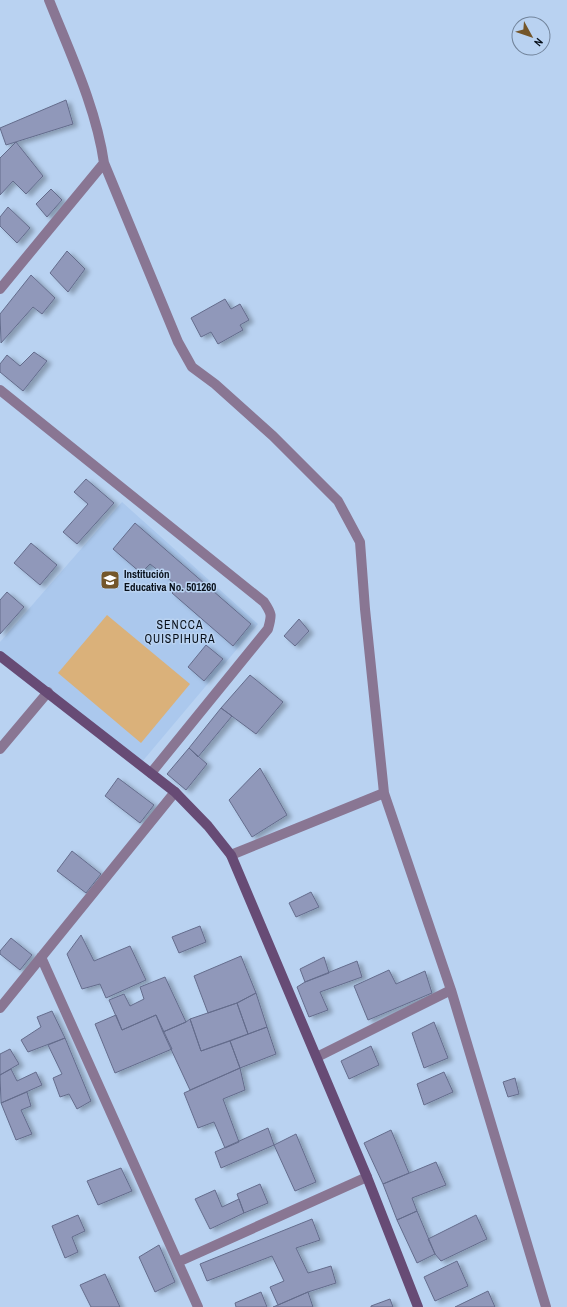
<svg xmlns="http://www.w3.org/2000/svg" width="567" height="1307" font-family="'Archivo Narrow',sans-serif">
<defs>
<filter id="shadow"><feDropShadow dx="4.5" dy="2.5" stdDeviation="2" flood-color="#0004"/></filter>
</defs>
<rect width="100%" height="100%" fill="#b9d2f1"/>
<path fill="#abc8ed" d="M 122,502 L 258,624 L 141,763 L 0,656 L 0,642 Z"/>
<path fill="#dab17a" d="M 107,615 L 190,684 L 141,743 L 58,673 Z"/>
<path fill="#9098ba" stroke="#646c8c" filter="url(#shadow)" d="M 66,100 L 73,124 L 6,145 L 0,128 Z
M 16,142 L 43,176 L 26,194 L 13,181 L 0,195 L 0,158 Z
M 51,189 L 62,200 L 47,217 L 36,204 Z
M 8,207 L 30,228 L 17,243 L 0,226 L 0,217 Z
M 67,251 L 85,269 L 68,292 L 50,273 Z
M 31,275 L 55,298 L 42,314 L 33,307 L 1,343 L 0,314 Z
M 225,299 L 231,309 L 240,304 L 249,320 L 240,325 L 243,330 L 218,344 L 211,332 L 201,337 L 191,318 Z
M 34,352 L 47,361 L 23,391 L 0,372 L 0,364 L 7,355 L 20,366 Z
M 86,479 L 114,503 L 77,544 L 63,532 L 88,504 L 74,492 Z
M 135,523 L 251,624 L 233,646 L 172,593 L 179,587 L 150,564 L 141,573 L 113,549 Z
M 31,543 L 57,565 L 40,585 L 14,563 Z
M 7,592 L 24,607 L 0,634 L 0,600 Z
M 299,619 L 309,631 L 295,646 L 284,636 Z
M 206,645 L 223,659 L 204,681 L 188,667 Z
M 250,675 L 283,702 L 256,734 L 221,708 Z
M 221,708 L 232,716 L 198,757 L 189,748 Z
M 189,748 L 207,764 L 186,790 L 167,774 Z
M 260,768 L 287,815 L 252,837 L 229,800 Z
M 118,778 L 154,805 L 140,823 L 105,796 Z
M 72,851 L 101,874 L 86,893 L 57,871 Z
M 311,892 L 319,907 L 296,917 L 289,903 Z
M 200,926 L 206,942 L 179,953 L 172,937 Z
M 81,935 L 94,961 L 130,946 L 146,980 L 106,998 L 100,984 L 82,989 L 67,954 Z
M 11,938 L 32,955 L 20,970 L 0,954 L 0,951 Z
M 241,956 L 256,993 L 237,1003 L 208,1013 L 194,976 Z
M 324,957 L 329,973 L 305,982 L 300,969 Z
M 357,961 L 362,977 L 320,992 L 328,1010 L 309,1017 L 297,987 L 305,982 Z
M 389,970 L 396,984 L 425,971 L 432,993 L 368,1020 L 354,986 Z
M 165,977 L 186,1022 L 163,1032 L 156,1015 L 122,1030 L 109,1000 L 124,994 L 130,1006 L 144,999 L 140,987 Z
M 256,993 L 267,1027 L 248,1034 L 237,1003 Z
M 237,1003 L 248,1034 L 201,1051 L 190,1019 Z
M 52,1011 L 65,1038 L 28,1052 L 21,1040 L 41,1027 L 37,1017 Z
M 116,1015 L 122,1030 L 156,1015 L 172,1049 L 115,1073 L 95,1024 Z
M 190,1019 L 201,1051 L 230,1041 L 240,1068 L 190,1090 L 163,1032 L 186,1022 Z
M 434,1022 L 448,1058 L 424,1068 L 412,1033 Z
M 267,1027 L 276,1054 L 240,1068 L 230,1041 Z
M 65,1038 L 91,1101 L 77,1109 L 69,1094 L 60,1097 L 53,1078 L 62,1074 L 48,1045 Z
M 371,1046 L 379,1065 L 349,1079 L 341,1061 Z
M 10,1049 L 19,1064 L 0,1075 L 0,1054 Z
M 240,1068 L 245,1090 L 223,1099 L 239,1142 L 225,1148 L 214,1122 L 198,1128 L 184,1093 Z
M 11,1069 L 17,1081 L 36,1072 L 42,1085 L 1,1103 L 0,1075 Z
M 444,1072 L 453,1092 L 424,1105 L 417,1084 Z
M 515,1078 L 519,1094 L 508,1097 L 503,1082 Z
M 27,1092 L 31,1106 L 21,1110 L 32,1134 L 16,1140 L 1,1103 Z
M 268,1128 L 274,1145 L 221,1168 L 215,1152 Z
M 391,1130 L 409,1173 L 383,1184 L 364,1143 Z
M 296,1134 L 316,1182 L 295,1191 L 274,1145 Z
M 436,1162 L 446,1185 L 412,1198 L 417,1211 L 397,1220 L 383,1184 Z
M 121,1168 L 132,1191 L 98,1205 L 87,1181 Z
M 260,1184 L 268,1203 L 244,1213 L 237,1194 Z
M 215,1190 L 222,1207 L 239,1199 L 244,1213 L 210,1229 L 195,1199 Z
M 417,1211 L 435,1254 L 417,1263 L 397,1220 Z
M 78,1215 L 85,1231 L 72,1237 L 78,1252 L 65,1258 L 52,1226 Z
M 476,1215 L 487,1239 L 441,1261 L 435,1254 L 428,1239 Z
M 312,1219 L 320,1240 L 296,1248 L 308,1273 L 331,1266 L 336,1283 L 308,1292 L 278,1305 L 270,1287 L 284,1281 L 272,1256 L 207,1281 L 200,1264 Z
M 159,1245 L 175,1282 L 155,1292 L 139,1257 Z
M 457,1261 L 468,1286 L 435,1301 L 424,1277 Z
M 105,1274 L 120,1307 L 91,1307 L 80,1285 Z
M 488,1291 L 495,1307 L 455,1307 Z
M 261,1292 L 267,1307 L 236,1307 L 235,1303 Z
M 308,1292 L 313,1307 L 273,1307 L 278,1305 Z
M 390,1299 L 393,1307 L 371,1307 L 371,1306 Z"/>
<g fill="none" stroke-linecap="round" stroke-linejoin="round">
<path stroke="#897693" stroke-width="10" d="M 49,0 C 70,53 96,107 104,163 L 178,342 L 192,367 L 215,384 L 273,436 L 338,501 L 360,542 L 365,609 L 384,793 L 451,990 L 546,1307
M 0,289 L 104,163
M 0,390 L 264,602 C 272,614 272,615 268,629 L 151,773
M 0,749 L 48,692
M 231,855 L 384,793
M 41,957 L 198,1307
M 0,1008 L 175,792
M 317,1057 L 451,990
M 178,1262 L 367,1177"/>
<path stroke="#674b75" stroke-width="10" d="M 0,656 L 175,792 L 208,826 L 231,855 L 367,1177 L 418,1307"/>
</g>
<defs>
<g id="school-square" transform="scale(1)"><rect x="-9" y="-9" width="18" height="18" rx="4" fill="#74562a" stroke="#b9d2f1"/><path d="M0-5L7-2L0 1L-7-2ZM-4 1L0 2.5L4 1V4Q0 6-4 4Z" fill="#fff"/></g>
</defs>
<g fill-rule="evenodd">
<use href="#school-square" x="110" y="580"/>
</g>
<g text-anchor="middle" stroke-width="3" stroke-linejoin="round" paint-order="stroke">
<g font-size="11" font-weight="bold" fill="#070f19" stroke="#b9d2f1" text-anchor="start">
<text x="124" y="578">Institución<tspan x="124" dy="13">Educativa No. 501260</tspan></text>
</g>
<g font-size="12" letter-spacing="1" fill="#070f19" stroke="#b9d2f1">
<text x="180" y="629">SENCCA<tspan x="180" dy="14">QUISPIHURA</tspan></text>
</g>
</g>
<g transform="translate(531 36) rotate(130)"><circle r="19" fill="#b9d2f1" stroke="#72849b"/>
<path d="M0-3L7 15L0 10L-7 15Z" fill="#74562a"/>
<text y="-6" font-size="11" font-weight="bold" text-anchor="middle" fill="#070f19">N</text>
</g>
</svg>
